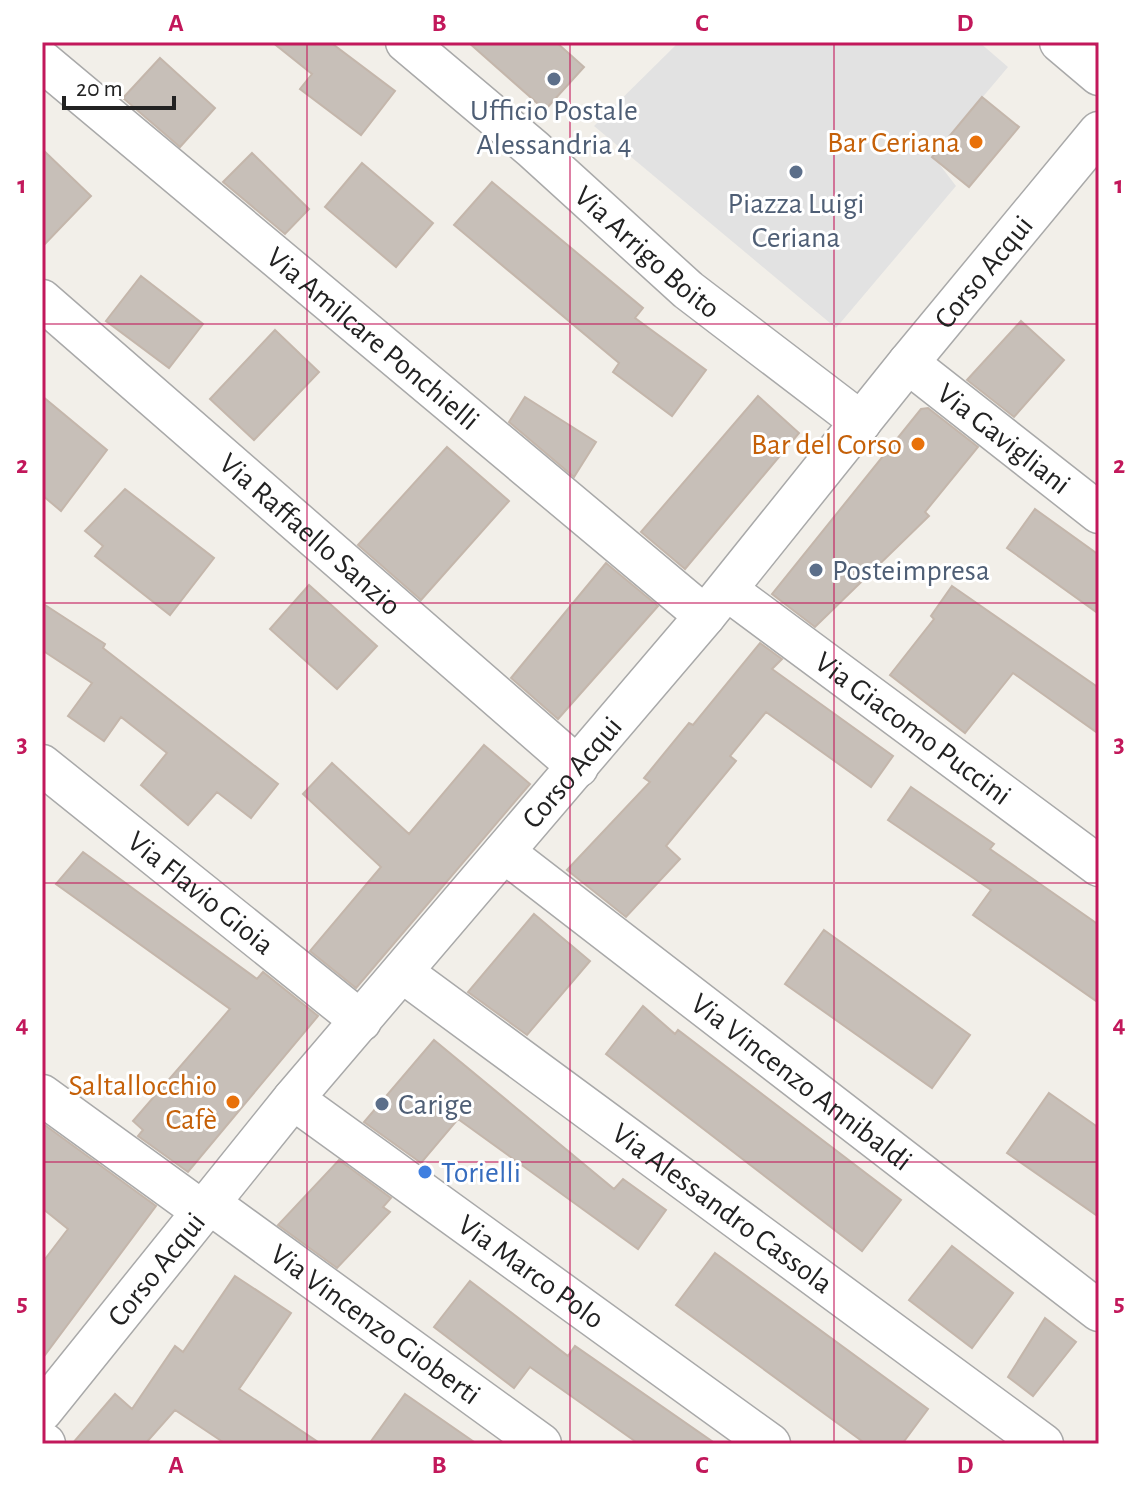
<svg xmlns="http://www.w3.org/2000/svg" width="1141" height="1486" font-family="'Alegreya Sans',sans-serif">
<rect width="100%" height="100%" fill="#f2efe9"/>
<path fill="#e2e2e2" d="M 679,42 L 979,42 L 1008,67 L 933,156 L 956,186 L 836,328 L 594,126 Z"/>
<path fill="#c7bfb8" stroke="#c4b6ab" stroke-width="2" d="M 272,42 L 330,42 L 395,91 L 361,135 L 300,89 L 312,74 Z
M 468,42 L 556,42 L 584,67 L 545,110 Z
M 160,58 L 215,108 L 180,147 L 123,98 Z
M 982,97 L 1019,127 L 969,187 L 932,157 Z
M 42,149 L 91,196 L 42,247 Z
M 252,153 L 309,209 L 285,234 L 223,182 Z
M 362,163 L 433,223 L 396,267 L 325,207 Z
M 492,182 L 643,308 L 635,318 L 706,370 L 672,416 L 613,372 L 619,363 L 454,225 Z
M 141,276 L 203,324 L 169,368 L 106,321 Z
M 1021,321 L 1064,360 L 1014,417 L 967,380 Z
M 275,330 L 319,372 L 254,440 L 210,399 Z
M 42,396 L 107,450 L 61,511 L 42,495 Z
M 758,396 L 799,433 L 685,569 L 641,532 Z
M 525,397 L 596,442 L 574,477 L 509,422 Z
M 928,408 L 978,447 L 925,512 L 929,516 L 815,627 L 772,594 L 921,409 Z
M 447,447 L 509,501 L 421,600 L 358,545 Z
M 125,489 L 214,558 L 170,615 L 95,556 L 103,546 L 85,531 Z
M 1035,509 L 1099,555 L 1099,614 L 1007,548 Z
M 606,563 L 658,606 L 558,719 L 511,678 Z
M 309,585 L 377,646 L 337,689 L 270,629 Z
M 952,586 L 1099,688 L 1099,734 L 1013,673 L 965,733 L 890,675 L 934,619 L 931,616 Z
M 42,603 L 105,644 L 103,648 L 278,784 L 251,818 L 217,792 L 188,825 L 141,785 L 167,753 L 121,717 L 104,741 L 68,716 L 92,683 L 42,650 Z
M 760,643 L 782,659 L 772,669 L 893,756 L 871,787 L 766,712 L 730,756 L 736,761 L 666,846 L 680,859 L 626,917 L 567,870 L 650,782 L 644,778 L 689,723 L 693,725 Z
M 484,745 L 530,784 L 356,988 L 310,951 L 381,867 L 303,794 L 332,763 L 409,834 Z
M 911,787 L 994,844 L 990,849 L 1099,925 L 1099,1003 L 973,915 L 991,890 L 888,820 Z
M 83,852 L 257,979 L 263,972 L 318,1016 L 188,1172 L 138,1136 L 143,1130 L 133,1121 L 230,1009 L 56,884 Z
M 534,914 L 590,961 L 527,1035 L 468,992 Z
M 824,930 L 970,1035 L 932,1088 L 785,984 Z
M 643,1006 L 675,1034 L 678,1030 L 901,1200 L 862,1251 L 606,1054 Z
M 434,1040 L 614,1189 L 623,1179 L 666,1210 L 638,1249 L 458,1119 L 421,1163 L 364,1122 Z
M 1049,1093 L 1099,1128 L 1099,1217 L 1007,1153 Z
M 42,1123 L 156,1206 L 42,1359 L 42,1263 L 68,1229 L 42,1208 Z
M 339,1160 L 391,1198 L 383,1207 L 390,1212 L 337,1268 L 278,1225 Z
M 952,1246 L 1013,1293 L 972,1348 L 909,1300 Z
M 715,1253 L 928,1409 L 902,1444 L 866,1444 L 676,1305 Z
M 235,1276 L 291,1313 L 239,1389 L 321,1444 L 226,1444 L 175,1410 L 145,1444 L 72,1444 L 115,1394 L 132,1409 L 175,1346 L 183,1352 Z
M 470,1281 L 568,1356 L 575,1346 L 716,1444 L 639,1444 L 530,1367 L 514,1388 L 434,1327 Z
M 1045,1318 L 1076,1342 L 1033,1396 L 1008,1377 Z
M 405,1394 L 477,1444 L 369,1444 Z"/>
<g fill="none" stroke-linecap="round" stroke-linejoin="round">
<g stroke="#a9a9a9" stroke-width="43">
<g id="minor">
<path id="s1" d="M 406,42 L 533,149 L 688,290 L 861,422"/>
<path d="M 1060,42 L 1099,75"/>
<path id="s2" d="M 42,61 L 705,616"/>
<path id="s3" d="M 42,300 L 578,767"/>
<path id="s4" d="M 908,363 L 1099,513"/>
<path id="s5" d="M 727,590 L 1099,866"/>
<path id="s6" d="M 42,765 L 361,1021"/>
<path id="s7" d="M 504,852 L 1099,1311"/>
<path id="s8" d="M 402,972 L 1043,1444"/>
<path d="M 42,1095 L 202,1211"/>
<path id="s9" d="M 293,1099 L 770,1444"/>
<path id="s10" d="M 209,1203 L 541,1444"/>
<path id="s11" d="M 42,1411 L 293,1099 L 705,616 L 908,363 L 1099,132"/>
<path d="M 42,1442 L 45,1444"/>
</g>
</g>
<use href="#minor" stroke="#fff" stroke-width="40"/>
</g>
<path fill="none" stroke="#c2185b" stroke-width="2" stroke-opacity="0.55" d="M 307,42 L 307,1444M 570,42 L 570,1444M 834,42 L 834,1444M 42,324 L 1099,324M 42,603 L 1099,603M 42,883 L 1099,883M 42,1162 L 1099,1162"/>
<g fill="#5c6f8a" stroke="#fff" stroke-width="3">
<circle cx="554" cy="79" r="8"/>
<circle cx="796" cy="172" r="8"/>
<circle cx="816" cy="570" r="8"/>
<circle cx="382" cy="1104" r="8"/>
</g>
<g fill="#e8710a" stroke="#fff" stroke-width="3">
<circle cx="976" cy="142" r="8"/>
<circle cx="918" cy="444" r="8"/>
<circle cx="233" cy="1102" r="8"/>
</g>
<circle fill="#3f7fe0" stroke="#fff" stroke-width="3" cx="425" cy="1172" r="8"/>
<g text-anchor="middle" stroke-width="6" stroke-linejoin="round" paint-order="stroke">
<g font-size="30" fill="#4e5e75" stroke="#fff">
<text x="554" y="120">Ufficio Postale<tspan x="554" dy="34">Alessandria 4</tspan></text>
<text x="796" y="213">Piazza Luigi<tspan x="796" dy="34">Ceriana</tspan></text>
<text x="832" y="580" text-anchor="start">Posteimpresa</text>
<text x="398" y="1114" text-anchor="start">Carige</text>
</g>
<g font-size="30" fill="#c56008" stroke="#fff" text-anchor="end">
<text x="960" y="152">Bar Ceriana</text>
<text x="902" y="454">Bar del Corso</text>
<text x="217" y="1095">Saltallocchio<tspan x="217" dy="34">Cafè</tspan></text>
</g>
<g font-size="30" fill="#222" stroke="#fff">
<text dy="10" stroke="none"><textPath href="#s1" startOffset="320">Via Arrigo Boito</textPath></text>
<text dy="10" stroke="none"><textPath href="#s11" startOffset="1478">Corso Acqui</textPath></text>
<text dy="10" stroke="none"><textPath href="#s2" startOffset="432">Via Amilcare Ponchielli</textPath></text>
<text dy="10" stroke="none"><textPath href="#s4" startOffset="122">Via Gavigliani</textPath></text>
<text dy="10" stroke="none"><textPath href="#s3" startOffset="356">Via Raffaello Sanzio</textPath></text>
<text dy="10" stroke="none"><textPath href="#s5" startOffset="232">Via Giacomo Puccini</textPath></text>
<text dy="10" stroke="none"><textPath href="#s11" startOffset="830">Corso Acqui</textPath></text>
<text dy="10" stroke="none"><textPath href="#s6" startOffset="204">Via Flavio Gioia</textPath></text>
<text dy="10" stroke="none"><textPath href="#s7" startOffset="376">Via Vincenzo Annibaldi</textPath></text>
<text dy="10" stroke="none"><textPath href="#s8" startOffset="398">Via Alessandro Cassola</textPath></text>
<text dy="10" stroke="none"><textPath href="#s11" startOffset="182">Corso Acqui</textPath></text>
<text dy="10" stroke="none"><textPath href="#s9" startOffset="294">Via Marco Polo</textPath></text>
<text dy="10" stroke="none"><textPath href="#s10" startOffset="206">Via Vincenzo Gioberti</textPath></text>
</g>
<g font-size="30" fill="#366cbe" stroke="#fff" text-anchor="start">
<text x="441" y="1182">Torielli</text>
</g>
</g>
<rect width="1141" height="1486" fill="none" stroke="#ffffff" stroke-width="88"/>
<path d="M64 96v12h110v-12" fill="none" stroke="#222222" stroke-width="4"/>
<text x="76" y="96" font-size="24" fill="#222222" stroke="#ffffff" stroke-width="6" paint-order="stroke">20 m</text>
<rect x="44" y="44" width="1053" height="1398" fill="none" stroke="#c2185b" stroke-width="3"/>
<g font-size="26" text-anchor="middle" font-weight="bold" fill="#c2185b">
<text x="176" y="31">A</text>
<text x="439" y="31">B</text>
<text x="702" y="31">C</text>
<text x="965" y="31">D</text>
<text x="22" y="193">1</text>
<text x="1119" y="193">1</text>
<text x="22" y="473">2</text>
<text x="1119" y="473">2</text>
<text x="22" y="752">3</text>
<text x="1119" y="752">3</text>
<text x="22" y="1032">4</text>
<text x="1119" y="1032">4</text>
<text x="22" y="1311">5</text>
<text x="1119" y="1311">5</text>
<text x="176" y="1473">A</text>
<text x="439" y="1473">B</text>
<text x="702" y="1473">C</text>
<text x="965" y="1473">D</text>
</g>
</svg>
